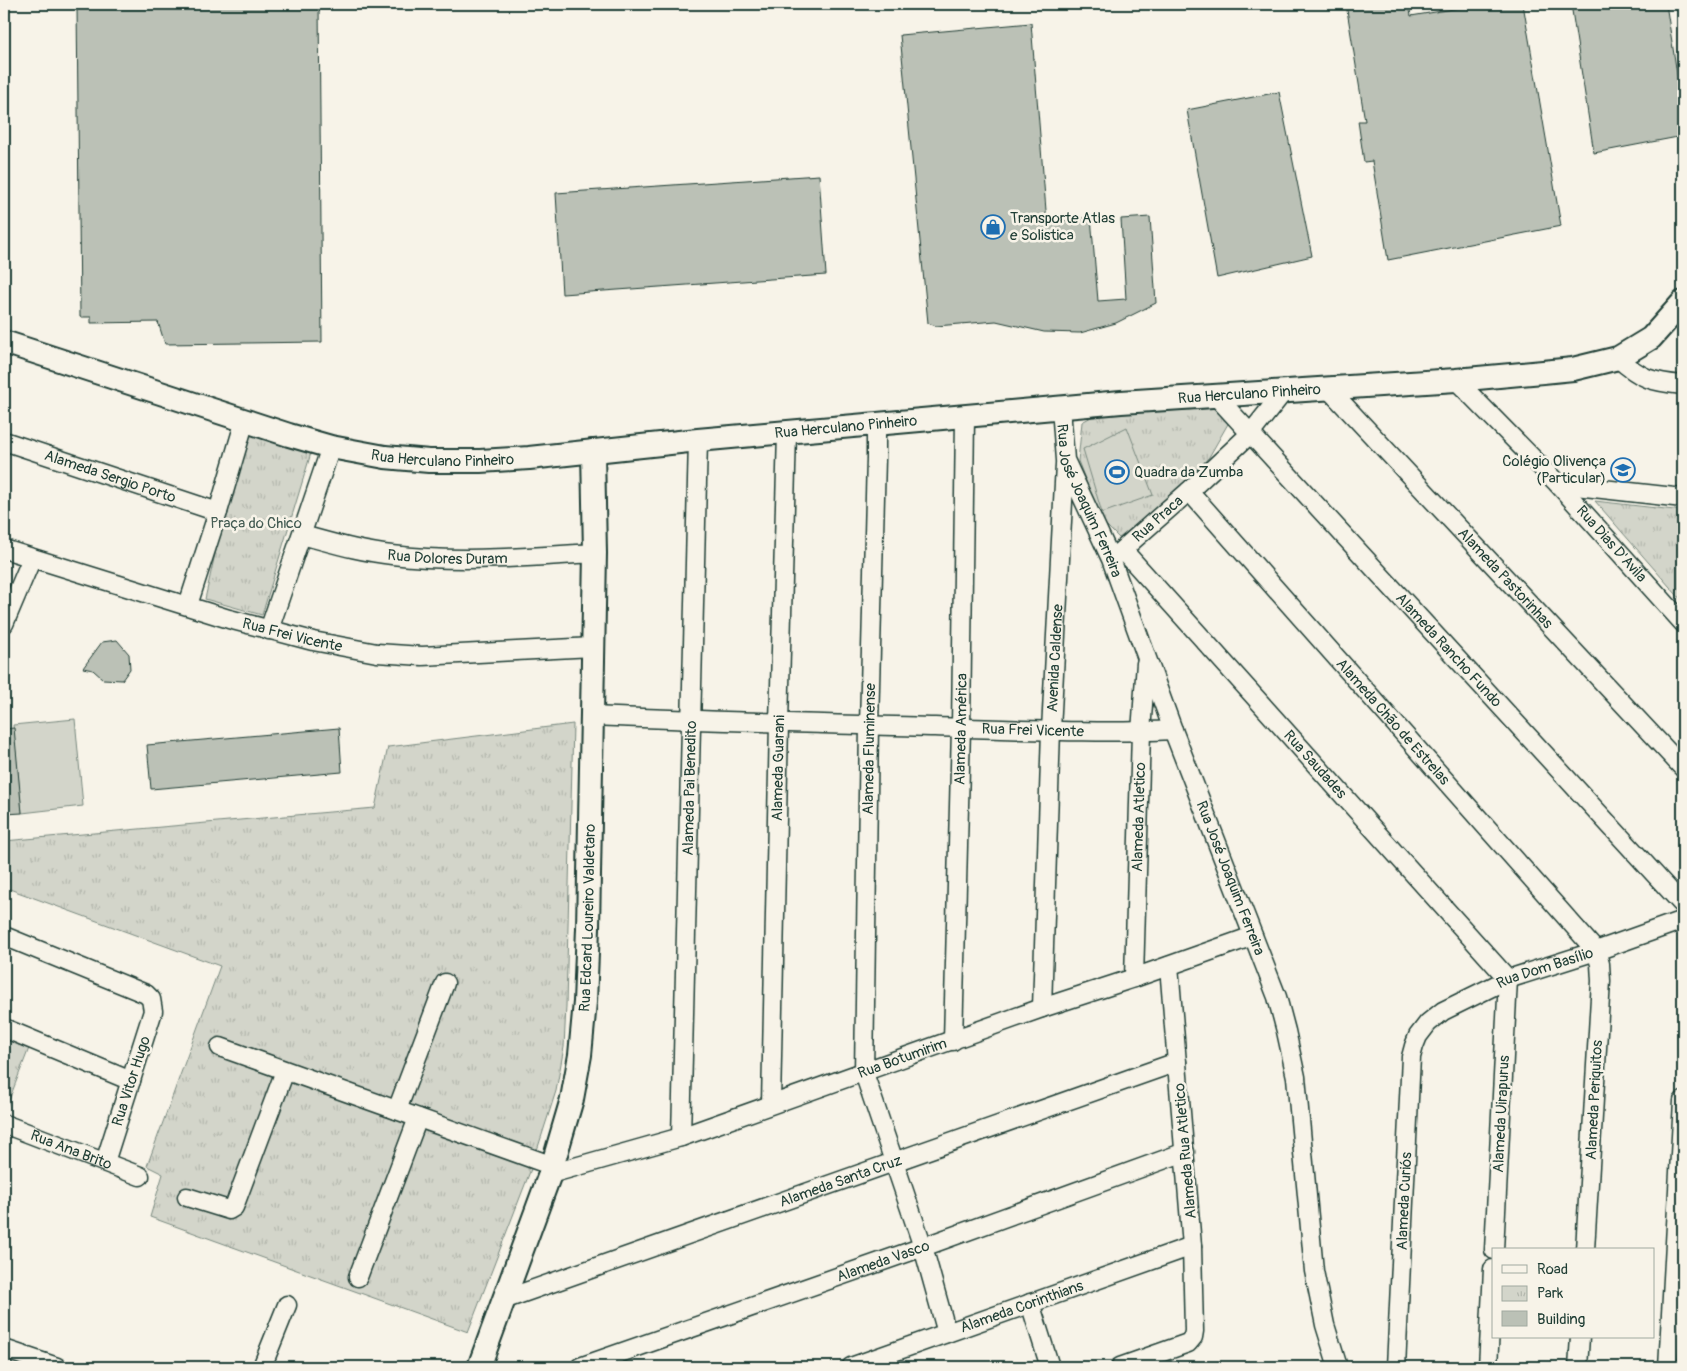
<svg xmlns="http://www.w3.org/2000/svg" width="1687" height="1371" font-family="Pangolin,sans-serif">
<defs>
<pattern id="park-tufts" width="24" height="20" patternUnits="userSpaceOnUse" patternTransform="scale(1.25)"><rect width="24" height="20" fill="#d3d5ca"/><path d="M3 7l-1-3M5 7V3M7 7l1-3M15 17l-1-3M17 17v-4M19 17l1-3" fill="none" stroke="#b5b8ae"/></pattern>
</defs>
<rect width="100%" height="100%" fill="#f7f3e8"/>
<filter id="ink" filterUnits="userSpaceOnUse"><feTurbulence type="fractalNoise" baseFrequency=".02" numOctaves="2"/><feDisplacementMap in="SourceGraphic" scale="10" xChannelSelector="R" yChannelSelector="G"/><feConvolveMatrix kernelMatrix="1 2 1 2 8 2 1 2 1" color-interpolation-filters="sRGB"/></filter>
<g filter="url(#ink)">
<path fill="url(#park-tufts)" stroke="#79897f" d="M 1219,408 L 1229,422 L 1209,457 L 1170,499 L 1119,538 L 1101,520 L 1078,461 L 1082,422 L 1095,415 Z
M 253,426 L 311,453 L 262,615 L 205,599 L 224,514 Z
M 1595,501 L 1683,511 L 1683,602 Z
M 573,724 L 566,1006 L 564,1047 L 556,1091 L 531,1169 L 468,1332 L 150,1217 L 163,1174 L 147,1166 L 220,966 L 4,887 L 4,841 L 375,808 L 388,747 Z
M 4,1033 L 31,1043 L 4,1113 Z"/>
<path fill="#d3d5ca" stroke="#79897f" d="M 1127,427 L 1153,495 L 1102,513 L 1083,449 Z
M 75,719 L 83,806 L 22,813 L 13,725 Z"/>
<path fill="#bbc1b6" stroke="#1f3d34" d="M 77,4 L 319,4 L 322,342 L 165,344 L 158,322 L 91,323 L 91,317 L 80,317 Z
M 1346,4 L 1409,4 L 1411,16 L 1484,4 L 1523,4 L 1561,226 L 1388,260 L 1372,161 L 1364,162 L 1358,121 L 1365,121 Z
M 1571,4 L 1666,4 L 1683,112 L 1683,136 L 1594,153 Z
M 1031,23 L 1047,223 L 1091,217 L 1098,301 L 1126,299 L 1121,219 L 1150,217 L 1156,303 L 1116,323 L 1080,333 L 1044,332 L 996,321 L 936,326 L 928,323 L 900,35 Z
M 1279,92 L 1312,256 L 1217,278 L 1187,110 Z
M 819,175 L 826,275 L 562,294 L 556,193 Z
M 117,640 L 129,654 L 130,669 L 122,680 L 103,679 L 93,670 L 83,668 L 102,642 Z
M 14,728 L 22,813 L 6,814 L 4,789 L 4,729 Z
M 339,728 L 342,772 L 151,789 L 147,745 Z"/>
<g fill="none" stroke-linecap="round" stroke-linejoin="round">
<g stroke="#1f3d34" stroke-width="21">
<g id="minor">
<path d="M 1618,358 C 1641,379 1652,382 1683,385"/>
<path id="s1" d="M 1456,380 L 1558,484 L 1683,623"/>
<path id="s2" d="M 1328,388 L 1683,768"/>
<path id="s3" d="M 1215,395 L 1683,905"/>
<path id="s4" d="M 1061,408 L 1065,460 L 1111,559 L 1173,730 L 1277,997 L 1286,1031 L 1296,1077 L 1314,1271 L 1325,1325 L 1338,1367"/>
<path d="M 876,425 L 876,458 L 869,725 L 864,1073 L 923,1247 L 947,1333"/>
<path id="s5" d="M 4,441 L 218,512"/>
<path d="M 1558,484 L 1683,498"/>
<path id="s6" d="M 1189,491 L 1596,951 L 1600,964 L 1601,981 L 1585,1250"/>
<path id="s7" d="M 302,535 C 332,543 361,552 392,555 C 460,563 527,557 595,553"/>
<path id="s8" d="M 4,549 L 229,619 L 313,641 L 377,653 L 422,656 L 593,647"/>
<path id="s9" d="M 1123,550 L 1508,979 L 1494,1250"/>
<path id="s10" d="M 1114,557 L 1189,491 L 1251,433 L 1285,390"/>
<path d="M 188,605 L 218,512 L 245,420"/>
<path d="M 4,624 L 32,558"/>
<path d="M 269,630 L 331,447"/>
<path id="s11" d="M 592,716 C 706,721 821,724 935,727 C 1014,729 1095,734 1173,730"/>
<path d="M 4,936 L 146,994 L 151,999 L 153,1011 L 105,1162"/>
<path id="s12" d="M 1134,978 L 1141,732 L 1146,663"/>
<path id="s13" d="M 1042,1008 L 1051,730 L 1065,464"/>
<path d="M 4,1028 L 131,1081"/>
<path id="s14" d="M 953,1041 L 961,728 L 965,417"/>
<path d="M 220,1047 L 553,1166"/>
<path id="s15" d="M 771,1104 L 779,723 L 787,433"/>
<path d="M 397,1110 L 445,983"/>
<path id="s16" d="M 4,1124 L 140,1176"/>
<path id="s17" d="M 681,1137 L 698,440"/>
<path id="s18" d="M 550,1174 L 681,1137 L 1042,1008 L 1134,978 L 1253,936"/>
<path d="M 187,1197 L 229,1210 L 234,1207 L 285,1071"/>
<path d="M 358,1277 L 418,1118"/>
<path id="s19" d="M 503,1300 L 1177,1062"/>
<path d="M 1030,1303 L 1050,1367"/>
<path d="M 4,1349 L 57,1367"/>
<path d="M 262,1367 L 287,1305"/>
<path id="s20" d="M 580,1367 L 923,1247 L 1185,1152"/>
<path id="s21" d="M 851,1367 L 1192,1246"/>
<path d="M 1120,1367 L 1188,1343 L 1193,1337 L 1194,1331 L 1192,1246 L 1169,966"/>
<path id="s22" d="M 1396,1367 L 1411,1057 L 1414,1046 L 1418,1036 L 1428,1023 L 1443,1011 L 1508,979 L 1596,951 L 1683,920"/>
<path d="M 1488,1367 L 1493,1269"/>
<path d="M 1578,1367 L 1580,1337"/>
<path d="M 1668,1367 L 1683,1101"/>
</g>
</g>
<g stroke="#1f3d34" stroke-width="26">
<g id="tertiary">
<path id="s23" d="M 4,342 L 289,435 L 331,447 L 385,457 L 429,461 L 480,461 L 529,458 L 698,440 L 1121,402 L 1456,380 L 1543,372 L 1573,369 L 1618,358 L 1651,338 L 1683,302"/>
<path id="s24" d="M 479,1367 L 550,1174 L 572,1099 L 580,1055 L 585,1002 L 588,928 L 595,553 L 593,451"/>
</g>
</g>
<use href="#minor" stroke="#f7f3e8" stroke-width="18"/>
<use href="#tertiary" stroke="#f7f3e8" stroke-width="22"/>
</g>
</g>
<defs>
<g id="shop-ring" transform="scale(1.25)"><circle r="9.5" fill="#f7f3e8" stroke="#1f6fb2" stroke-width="1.5"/><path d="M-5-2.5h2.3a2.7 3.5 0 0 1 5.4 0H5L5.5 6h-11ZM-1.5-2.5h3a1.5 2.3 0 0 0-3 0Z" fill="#1f6fb2"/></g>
<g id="school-ring" transform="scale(1.25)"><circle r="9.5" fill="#f7f3e8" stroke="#1f6fb2" stroke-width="1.5"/><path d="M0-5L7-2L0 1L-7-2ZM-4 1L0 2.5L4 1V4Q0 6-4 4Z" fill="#1f6fb2"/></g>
<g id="stadium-ring" transform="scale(1.25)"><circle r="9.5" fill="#f7f3e8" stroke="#1f6fb2" stroke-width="1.5"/><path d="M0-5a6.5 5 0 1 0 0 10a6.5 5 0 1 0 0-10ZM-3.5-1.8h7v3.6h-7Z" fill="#1f6fb2"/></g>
</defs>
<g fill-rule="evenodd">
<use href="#shop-ring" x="993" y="227"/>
<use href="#school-ring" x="1623" y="470"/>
<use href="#stadium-ring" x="1117" y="472"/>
</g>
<g text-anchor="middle" stroke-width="5" stroke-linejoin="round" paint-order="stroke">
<g font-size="15" fill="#1f3d34" stroke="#f7f3e8" text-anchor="start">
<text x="1010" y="223">Transporte Atlas<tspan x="1010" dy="17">e Solistica</tspan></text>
<text x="1606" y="466" text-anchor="end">Colégio Olivença<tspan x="1606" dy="17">(Particular)</tspan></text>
<text x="1134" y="477">Quadra da Zumba</text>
</g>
<g font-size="15" fill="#1f3d34" stroke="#f7f3e8">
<text dy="5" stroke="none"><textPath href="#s23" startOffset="1266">Rua Herculano Pinheiro</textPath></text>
<text dy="5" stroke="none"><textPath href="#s23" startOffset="861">Rua Herculano Pinheiro</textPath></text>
<text dy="5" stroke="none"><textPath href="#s23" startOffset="456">Rua Herculano Pinheiro</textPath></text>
<text dy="5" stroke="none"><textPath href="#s5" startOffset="112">Alameda Sergio Porto</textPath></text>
<text dy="5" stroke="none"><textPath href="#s4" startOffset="98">Rua José Joaquim Ferreira</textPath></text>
<text dy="5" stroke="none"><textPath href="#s10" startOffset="58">Rua Praca</textPath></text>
<text dy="5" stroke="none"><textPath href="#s1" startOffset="226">Rua Dias D'Avila</textPath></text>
<text dy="5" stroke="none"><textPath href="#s7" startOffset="148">Rua Dolores Duram</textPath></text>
<text dy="5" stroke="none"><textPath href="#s2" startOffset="260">Alameda Pastorinhas</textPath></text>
<text dy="5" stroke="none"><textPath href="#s8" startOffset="301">Rua Frei Vicente</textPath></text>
<text dy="5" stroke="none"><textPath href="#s3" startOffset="346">Alameda Rancho Fundo</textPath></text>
<text dy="5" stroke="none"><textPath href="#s13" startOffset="350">Avenida Caldense</textPath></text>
<text dy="5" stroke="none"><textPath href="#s6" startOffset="308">Alameda Chão de Estrelas</textPath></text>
<text dy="5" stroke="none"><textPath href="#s14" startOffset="312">Alameda América</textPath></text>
<text dy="5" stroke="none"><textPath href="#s11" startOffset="441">Rua Frei Vicente</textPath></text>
<text transform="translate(869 749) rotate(-89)" y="5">Alameda Fluminense</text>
<text dy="5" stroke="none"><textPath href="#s9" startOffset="288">Rua Saudades</textPath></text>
<text dy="5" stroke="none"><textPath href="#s15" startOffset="336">Alameda Guarani</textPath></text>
<text dy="5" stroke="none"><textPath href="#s17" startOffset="349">Alameda Pai Benedito</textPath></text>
<text dy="5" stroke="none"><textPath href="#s12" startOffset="161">Alameda Atletico</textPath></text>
<text dy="5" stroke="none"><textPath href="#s4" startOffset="502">Rua José Joaquim Ferreira</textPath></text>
<text dy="5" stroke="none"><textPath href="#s24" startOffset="466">Rua Edcard Loureiro Valdetaro</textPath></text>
<text dy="5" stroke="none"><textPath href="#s22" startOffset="479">Rua Dom Basílio</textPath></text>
<text dy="5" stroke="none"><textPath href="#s18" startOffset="371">Rua Botumirim</textPath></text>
<text transform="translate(131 1081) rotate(-72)" y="5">Rua Vitor Hugo</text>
<text transform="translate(1594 1100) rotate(-87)" y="5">Alameda Periquitos</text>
<text transform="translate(1501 1114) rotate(-87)" y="5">Alameda Uirapurus</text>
<text dy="5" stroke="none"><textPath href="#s16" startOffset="72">Rua Ana Brito</textPath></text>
<text transform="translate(1185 1151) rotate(-95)" y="5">Alameda Rua Atletico</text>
<text dy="5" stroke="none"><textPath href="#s19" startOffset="358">Alameda Santa Cruz</textPath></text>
<text dy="5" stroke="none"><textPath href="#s22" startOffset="166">Alameda Curiós</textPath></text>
<text dy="5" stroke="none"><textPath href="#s20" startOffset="321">Alameda Vasco</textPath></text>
<text dy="5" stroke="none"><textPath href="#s21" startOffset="181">Alameda Corinthians</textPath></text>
</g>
<g font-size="15" fill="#435b52" stroke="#f7f3e8">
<text x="256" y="528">Praça do Chico</text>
</g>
</g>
<rect width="1687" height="1371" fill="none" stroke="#f7f3e8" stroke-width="20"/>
<rect x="10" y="10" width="1667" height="1351" fill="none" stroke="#1f3d34" stroke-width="2" filter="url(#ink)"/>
<rect x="1492" y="1248" width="162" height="90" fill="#f7f3e8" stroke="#a1aaa0"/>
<rect x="1502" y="1265" width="25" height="8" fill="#f7f3e8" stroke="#a1aaa0"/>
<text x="1537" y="1274" font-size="15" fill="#1f3d34">Road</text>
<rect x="1502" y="1286" width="25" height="15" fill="url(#park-tufts)" stroke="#a1aaa0"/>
<text x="1537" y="1298" font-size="15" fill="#1f3d34">Park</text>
<rect x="1502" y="1311" width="25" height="15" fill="#bbc1b6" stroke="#a1aaa0"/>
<text x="1537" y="1324" font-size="15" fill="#1f3d34">Building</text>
</svg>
